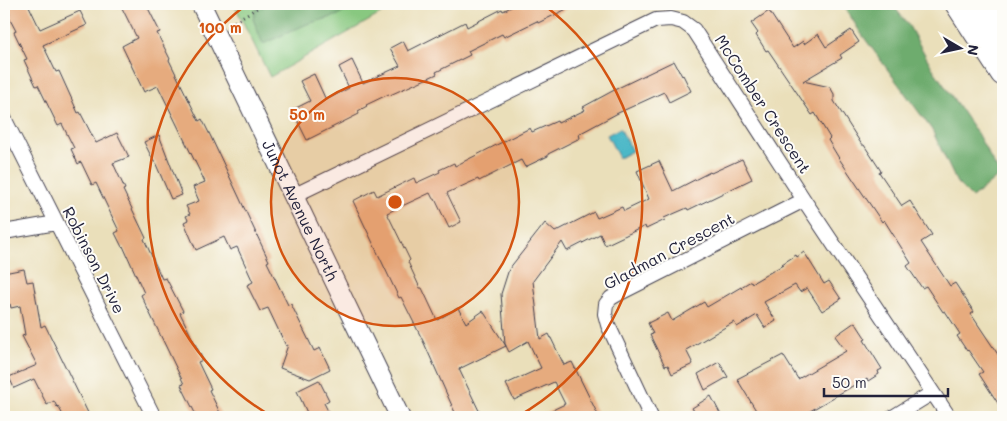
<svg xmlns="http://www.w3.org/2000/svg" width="1007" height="421" font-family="Mali,sans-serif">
<rect width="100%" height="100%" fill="#fdfcf7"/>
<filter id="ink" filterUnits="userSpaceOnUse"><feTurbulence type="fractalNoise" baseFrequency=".02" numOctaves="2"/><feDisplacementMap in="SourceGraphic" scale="10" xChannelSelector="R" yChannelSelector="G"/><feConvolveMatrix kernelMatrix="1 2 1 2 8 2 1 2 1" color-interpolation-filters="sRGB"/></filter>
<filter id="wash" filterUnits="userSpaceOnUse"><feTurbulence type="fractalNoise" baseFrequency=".0096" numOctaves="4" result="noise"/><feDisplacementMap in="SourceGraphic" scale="20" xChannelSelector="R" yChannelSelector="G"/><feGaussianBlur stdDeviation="1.12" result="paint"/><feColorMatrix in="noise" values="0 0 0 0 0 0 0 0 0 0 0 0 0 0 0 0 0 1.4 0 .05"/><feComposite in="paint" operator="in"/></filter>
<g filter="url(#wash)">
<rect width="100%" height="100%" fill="#eadfba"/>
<path fill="#88c880" stroke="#55755e" d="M 234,4 L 398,4 L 270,77 Z"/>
<path fill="#6eac6e" stroke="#486754" d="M 258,4 L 360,4 L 336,16 L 307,24 L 263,44 L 253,19 Z
M 843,4 L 892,4 L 909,26 L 933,69 L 977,133 L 1000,175 L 972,198 L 957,183 L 932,130 L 860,32 Z"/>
<path fill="#4bb8c7" stroke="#366d81" d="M 620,128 L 632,151 L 619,158 L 607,135 Z"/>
<g id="blocks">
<path fill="#e6ab7e" d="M 5,4 L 28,4 L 40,29 L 80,11 L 87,25 L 43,45 L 56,72 L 59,71 L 78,113 L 80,112 L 96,143 L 117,133 L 129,157 L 113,163 L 125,189 L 123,190 L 146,238 L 144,239 L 162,279 L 166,278 L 183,311 L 180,313 L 203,360 L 198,362 L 211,389 L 209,390 L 222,417 L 197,417 L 181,385 L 184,384 L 141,295 L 144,293 L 123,246 L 122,247 L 115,233 L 119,231 L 96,183 L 92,185 L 81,162 L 78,164 L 71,149 L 74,148 L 62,124 L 58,126 L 38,85 L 36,86 L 24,60 L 27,59 L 14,32 L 16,31 L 8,16 L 10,15 Z
M 120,4 L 146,4 L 160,32 L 157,33 L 170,59 L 169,60 L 199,121 L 202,119 L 211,137 L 269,261 L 267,262 L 288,305 L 291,304 L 314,351 L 320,348 L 330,369 L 310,379 L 280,368 L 288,345 L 286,346 L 268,308 L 260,311 L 247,285 L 253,282 L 237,247 L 230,250 L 224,237 L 196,250 L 184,222 L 188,220 L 186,216 L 190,214 L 186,206 L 199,201 L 193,187 L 205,182 L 158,86 L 144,92 L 122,46 L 137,38 Z
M 517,4 L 577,4 L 538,23 L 537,21 L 504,37 L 502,34 L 468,51 L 470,55 L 436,72 L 437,74 L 390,95 L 389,94 L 366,105 L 367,106 L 358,111 L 359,114 L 307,140 L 292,110 L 310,101 L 300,81 L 314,74 L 326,100 L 349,88 L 339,67 L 352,60 L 363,83 L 400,66 L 390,48 L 403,41 L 408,51 L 465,22 L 467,27 L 502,9 L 503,11 Z
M 769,11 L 793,48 L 803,41 L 804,44 L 818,34 L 826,47 L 851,30 L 859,42 L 840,55 L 842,58 L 803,81 L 830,87 L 834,94 L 834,101 L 862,145 L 864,145 L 881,171 L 879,172 L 902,206 L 910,201 L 932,235 L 921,242 L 950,286 L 955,283 L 974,312 L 971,314 L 1003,362 L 1003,411 L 979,374 L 983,372 L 968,350 L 967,351 L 957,336 L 960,334 L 945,311 L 943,312 L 926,286 L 922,288 L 907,266 L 911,263 L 884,220 L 882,222 L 840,160 L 828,140 L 830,138 L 815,113 L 812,115 L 768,50 L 766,51 L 756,35 L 758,33 L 751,23 Z
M 674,61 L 682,76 L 683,75 L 691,91 L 669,102 L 664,92 L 618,113 L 579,134 L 580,138 L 548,154 L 548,156 L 525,167 L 521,160 L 479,181 L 478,179 L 447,193 L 461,222 L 449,228 L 435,199 L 433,199 L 430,193 L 387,213 L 410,260 L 408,262 L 420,288 L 422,288 L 437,320 L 458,308 L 466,323 L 483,311 L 506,346 L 459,369 L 482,417 L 457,417 L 424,343 L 401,297 L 399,298 L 353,201 L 374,190 L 377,196 L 414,178 L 416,183 L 440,172 L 439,170 L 454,163 L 455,166 L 530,128 L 532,132 L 557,121 L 558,123 L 585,110 L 583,107 L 620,87 Z
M 159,135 L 182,195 L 171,199 L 155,162 L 154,162 L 144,142 Z
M 742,159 L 752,179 L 688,210 L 687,208 L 664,218 L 665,220 L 646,229 L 645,226 L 605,245 L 600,234 L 567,251 L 562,242 L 533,281 L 540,339 L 549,334 L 564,365 L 572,362 L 599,417 L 538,417 L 565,404 L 554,382 L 514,400 L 506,384 L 541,368 L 528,341 L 509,352 L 505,344 L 501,294 L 509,269 L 545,223 L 555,232 L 594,212 L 597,218 L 622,207 L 624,211 L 649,199 L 637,171 L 659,161 L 673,191 L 710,172 L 711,173 Z
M 804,252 L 824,284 L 829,281 L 841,299 L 822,311 L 807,288 L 800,292 L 795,285 L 764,302 L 776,321 L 765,328 L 757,315 L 737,327 L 734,322 L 686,350 L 693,364 L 672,374 L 668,365 L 665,366 L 650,335 L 653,334 L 648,323 L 668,313 L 672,321 L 704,302 L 707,307 L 741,287 L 742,289 L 741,287 L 751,281 L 752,283 L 783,265 L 782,264 L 796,255 L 797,257 Z
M 24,269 L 27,282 L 33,281 L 41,327 L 45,325 L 90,417 L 64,417 L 58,406 L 57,407 L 54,401 L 47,405 L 34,379 L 14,388 L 9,377 L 37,365 L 22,336 L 25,335 L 20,306 L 11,308 L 10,304 L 4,305 L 4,273 Z
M 855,322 L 866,339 L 864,340 L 882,369 L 878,371 L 879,374 L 868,381 L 867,379 L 857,385 L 856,384 L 800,417 L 760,417 L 737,379 L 783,355 L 798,379 L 846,351 L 835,336 Z
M 719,362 L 728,377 L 705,390 L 698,374 Z
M 319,380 L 329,400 L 324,403 L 331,417 L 309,417 L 297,391 Z
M 711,396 L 722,417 L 698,417 L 692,408 Z"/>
</g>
</g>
<g filter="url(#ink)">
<use href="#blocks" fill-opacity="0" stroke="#403e4e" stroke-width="1"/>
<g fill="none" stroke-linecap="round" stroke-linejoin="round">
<g stroke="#403e4e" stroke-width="16">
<path id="street" d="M 4,118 L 154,417
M 293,196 L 656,20 L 671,19 L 683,22 L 694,30 L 804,200 L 949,417
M 4,232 L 56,223
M 651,417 L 608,325 L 605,314 L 606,304 L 611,298 L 618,294 L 804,200
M 893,417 L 932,393"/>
</g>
<g stroke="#403e4e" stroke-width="21">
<g id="secondary">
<path id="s1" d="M 201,4 L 400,417"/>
</g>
</g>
<g stroke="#403e4e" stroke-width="27">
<path id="highway" d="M 958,4 L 1003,73
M 983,4 L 1003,34"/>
</g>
<path stroke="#403e4e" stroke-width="3" stroke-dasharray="1 4" stroke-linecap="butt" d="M 230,24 L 264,4"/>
<use href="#street" stroke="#fff" stroke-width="14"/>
<use href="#secondary" stroke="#fff" stroke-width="19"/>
<use href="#highway" stroke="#fff" stroke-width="25"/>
</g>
</g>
<circle cx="395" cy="202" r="124" fill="#d45411" fill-opacity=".12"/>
<g fill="none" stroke="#d45411" stroke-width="2.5">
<circle cx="395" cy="202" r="124"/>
<path d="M273 417A247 247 0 0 1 246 5M544 5A247 247 0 0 1 517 417"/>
</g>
<g text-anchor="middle" stroke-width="4" stroke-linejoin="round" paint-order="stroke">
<g font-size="16" fill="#22223b" stroke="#fdfcf7">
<text transform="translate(763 104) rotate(57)" y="6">McComber Crescent</text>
<text dy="6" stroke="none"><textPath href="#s1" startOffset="229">Junot Avenue North</textPath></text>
<text transform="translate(669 251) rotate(-28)" y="6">Gladman Crescent</text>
<text transform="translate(94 260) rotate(63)" y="6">Robinson Drive</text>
</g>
</g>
<circle cx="395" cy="202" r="8" fill="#d45411" stroke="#fdfcf7" stroke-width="2.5"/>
<g font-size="15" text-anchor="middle" font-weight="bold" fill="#d45411" stroke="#fdfcf7" stroke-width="4" stroke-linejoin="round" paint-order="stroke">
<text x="220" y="33">100 m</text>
<text x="307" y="120">50 m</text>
</g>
<rect width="1007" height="421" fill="none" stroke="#fdfcf7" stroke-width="20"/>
<g transform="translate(960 48) rotate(99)" stroke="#fdfcf7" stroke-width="4" paint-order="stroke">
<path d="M0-4L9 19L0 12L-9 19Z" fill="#22223b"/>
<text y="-8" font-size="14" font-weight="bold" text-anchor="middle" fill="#22223b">N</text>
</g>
<path d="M824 388v8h124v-8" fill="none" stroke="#22223b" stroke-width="2.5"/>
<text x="832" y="388" font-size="15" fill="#22223b" stroke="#fdfcf7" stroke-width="4" paint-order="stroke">50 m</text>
</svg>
